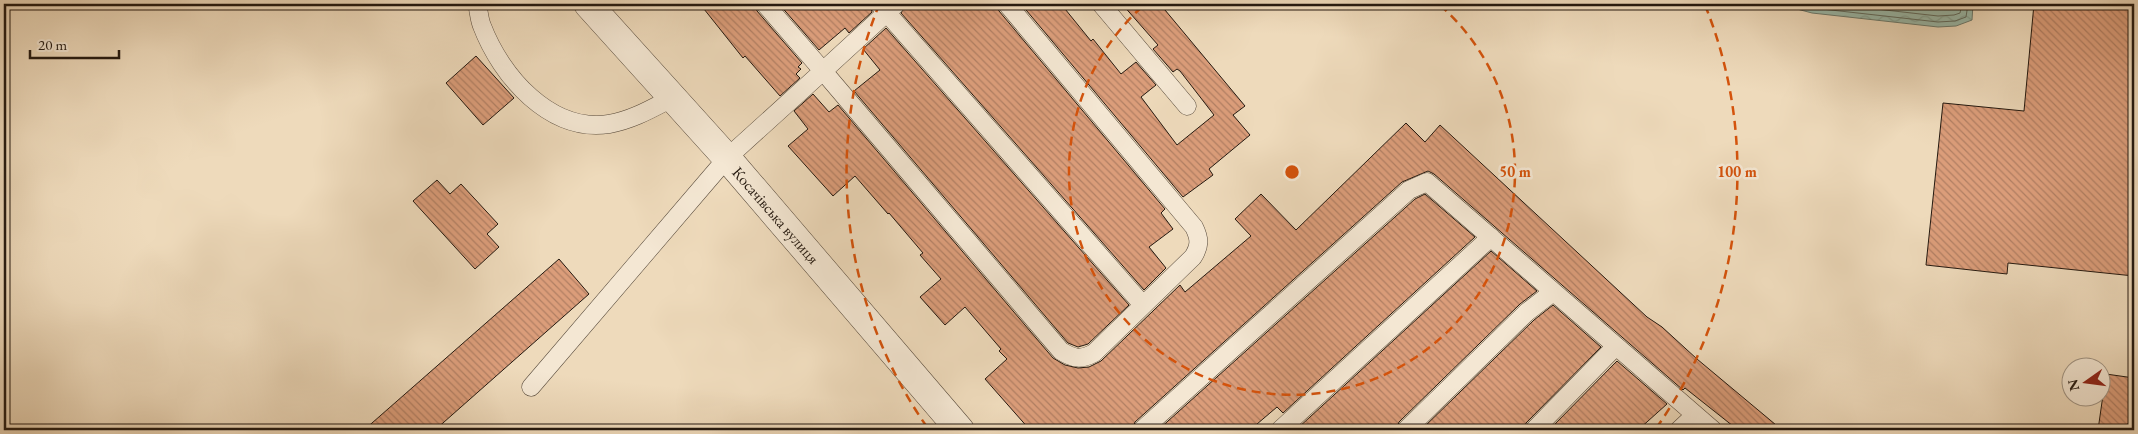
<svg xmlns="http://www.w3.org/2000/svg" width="2138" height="434" font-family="'EB Garamond',serif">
<defs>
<pattern id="water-waves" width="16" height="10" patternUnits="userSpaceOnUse" patternTransform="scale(1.25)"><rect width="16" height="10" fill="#9abbac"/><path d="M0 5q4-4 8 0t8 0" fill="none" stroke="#85a093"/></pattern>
<pattern id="building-back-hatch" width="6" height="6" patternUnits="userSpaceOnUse" patternTransform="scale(1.25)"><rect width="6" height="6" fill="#db9d7a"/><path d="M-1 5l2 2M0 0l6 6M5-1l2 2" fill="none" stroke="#b17f63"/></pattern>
</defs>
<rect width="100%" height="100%" fill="#eedabb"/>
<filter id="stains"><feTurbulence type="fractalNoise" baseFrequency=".004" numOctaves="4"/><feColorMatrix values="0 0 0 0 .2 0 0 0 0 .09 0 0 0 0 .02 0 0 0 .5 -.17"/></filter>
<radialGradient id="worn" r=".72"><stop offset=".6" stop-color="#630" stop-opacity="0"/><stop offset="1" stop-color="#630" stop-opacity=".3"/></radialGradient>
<path fill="url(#water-waves)" stroke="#6b7a6e" d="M 1793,4 L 1973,4 L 1972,20 L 1956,26 L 1938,27 L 1812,13 L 1797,9 Z"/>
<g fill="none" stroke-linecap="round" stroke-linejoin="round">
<path stroke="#5f6a5e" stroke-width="1" d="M 1800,4 L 1813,8 L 1938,22 L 1955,21 L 1966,17 L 1968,4
M 1832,4 L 1938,16 L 1954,15 L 1960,13 L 1962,4
M 1899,4 L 1938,8 L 1952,7 L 1955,4"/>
</g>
<path fill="url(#building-back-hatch)" stroke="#241910" d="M 700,4 L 755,4 L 757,11 L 802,63 L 798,67 L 801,69 L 796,74 L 800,78 L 780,96 L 745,56 L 743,58 Z
M 779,4 L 870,4 L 872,12 L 849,33 L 845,28 L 819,50 Z
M 906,4 L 997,4 L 999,11 L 1165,209 L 1161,213 L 1173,229 L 1149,247 L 1166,268 L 1144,290 L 901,13 Z
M 1021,4 L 1061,4 L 1091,41 L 1093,39 L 1121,74 L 1136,62 L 1156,85 L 1141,97 L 1177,145 L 1214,115 L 1180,71 L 1177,69 L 1173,72 L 1153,49 L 1158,45 L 1122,4 L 1160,4 L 1245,106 L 1233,115 L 1250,135 L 1209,169 L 1213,175 L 1183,197 Z
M 2034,4 L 2134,4 L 2134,276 L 2008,263 L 2007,274 L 1926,265 L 1943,103 L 2024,111 Z
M 886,28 L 1129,305 L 1088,344 L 1078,347 L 1068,343 L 854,91 L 880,70 L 863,49 Z
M 476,56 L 514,98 L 483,125 L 446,83 Z
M 813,94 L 829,112 L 838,105 L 1053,358 L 1065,365 L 1078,368 L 1089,367 L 1101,361 L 1180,285 L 1185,292 L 1251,236 L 1235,219 L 1261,194 L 1296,230 L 1406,123 L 1425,142 L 1440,125 L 1647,317 L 1662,327 L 1697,359 L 1782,430 L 1738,430 L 1685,388 L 1683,390 L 1434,174 L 1428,171 L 1402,182 L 1135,422 L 1132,430 L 1030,430 L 985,379 L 1007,359 L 999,351 L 1001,349 L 965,307 L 945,325 L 920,297 L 941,279 L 920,255 L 923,253 L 889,213 L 888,214 L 855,176 L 833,196 L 788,146 L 808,129 L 794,111 Z
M 437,180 L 450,194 L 461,184 L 498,224 L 487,234 L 499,247 L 475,269 L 413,201 Z
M 1425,194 L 1475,237 L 1283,413 L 1277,407 L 1250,430 L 1158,430 L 1415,199 Z
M 1491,251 L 1537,291 L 1520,304 L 1399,422 L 1396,430 L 1300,430 L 1298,428 Z
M 559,259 L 589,294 L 435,430 L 364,430 Z
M 1553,305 L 1601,347 L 1526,423 L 1524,430 L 1421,430 L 1534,320 Z
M 1617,361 L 1667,404 L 1638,430 L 1549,430 Z
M 2106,374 L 2134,378 L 2134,424 L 2128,423 L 2127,430 L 2098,430 Z"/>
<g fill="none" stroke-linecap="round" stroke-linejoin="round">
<g stroke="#56493b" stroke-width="19">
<path id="service" d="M 477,4 C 479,11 479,19 482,26 C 501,76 550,133 609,124 C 632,120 651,109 672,98
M 896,4 L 823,71 L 1061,351 C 1074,359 1081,360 1094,353 L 1193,257 C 1200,246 1200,239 1194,227 L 1007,4
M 1101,4 L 1187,106
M 880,5 L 1143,305
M 531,387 L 727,158 L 823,71 L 765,4
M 1142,430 L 1409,190 L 1427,182 L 1713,430
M 1280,430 L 1491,237
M 1406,430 L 1527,312 L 1553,292
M 1534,430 L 1616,346
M 1679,430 L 1695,415"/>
</g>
<g stroke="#56493b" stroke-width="29">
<path id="minor" d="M 588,4 L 727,158 L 960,430"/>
</g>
<use href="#service" stroke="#f4e7d3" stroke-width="18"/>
<use href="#minor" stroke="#f4e7d3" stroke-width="28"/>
</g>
<g fill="none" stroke="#d4530c" stroke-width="2.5" stroke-dasharray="9 6">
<path d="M1440 5A223 223 0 1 1 1144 5"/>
<path d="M927 427A445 445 0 0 1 879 5M1705 5A445 445 0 0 1 1657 427"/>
</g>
<g text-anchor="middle" stroke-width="5" stroke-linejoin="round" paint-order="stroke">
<g font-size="16" fill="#241910" stroke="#f4e7d3">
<text transform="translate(776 215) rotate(49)" y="6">Косачівська вулиця</text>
</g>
</g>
<circle cx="1292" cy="172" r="8" fill="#d4530c" stroke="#f4e7d3" stroke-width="2.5"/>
<g font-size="15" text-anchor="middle" font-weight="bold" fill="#d4530c" stroke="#f4e7d3" stroke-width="5" stroke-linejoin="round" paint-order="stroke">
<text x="1515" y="177">50 m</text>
<text x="1737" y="177">100 m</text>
</g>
<rect width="2138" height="434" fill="none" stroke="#eedabb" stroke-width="20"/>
<rect x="5" y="5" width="2128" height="424" fill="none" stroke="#241910" stroke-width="2.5"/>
<rect x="10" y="10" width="2118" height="414" fill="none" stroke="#241910"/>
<g transform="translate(2086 382) rotate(256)"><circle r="24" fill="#f4e7d3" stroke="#a19585"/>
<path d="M0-4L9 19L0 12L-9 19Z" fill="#8f2418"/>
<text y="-8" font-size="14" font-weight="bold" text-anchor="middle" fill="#241910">N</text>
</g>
<path d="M30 50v8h89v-8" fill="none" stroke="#241910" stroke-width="2.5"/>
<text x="38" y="50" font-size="15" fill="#241910" stroke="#f4e7d3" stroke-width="4" paint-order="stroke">20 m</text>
<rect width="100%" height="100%" filter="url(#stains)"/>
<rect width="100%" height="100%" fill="url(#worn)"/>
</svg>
